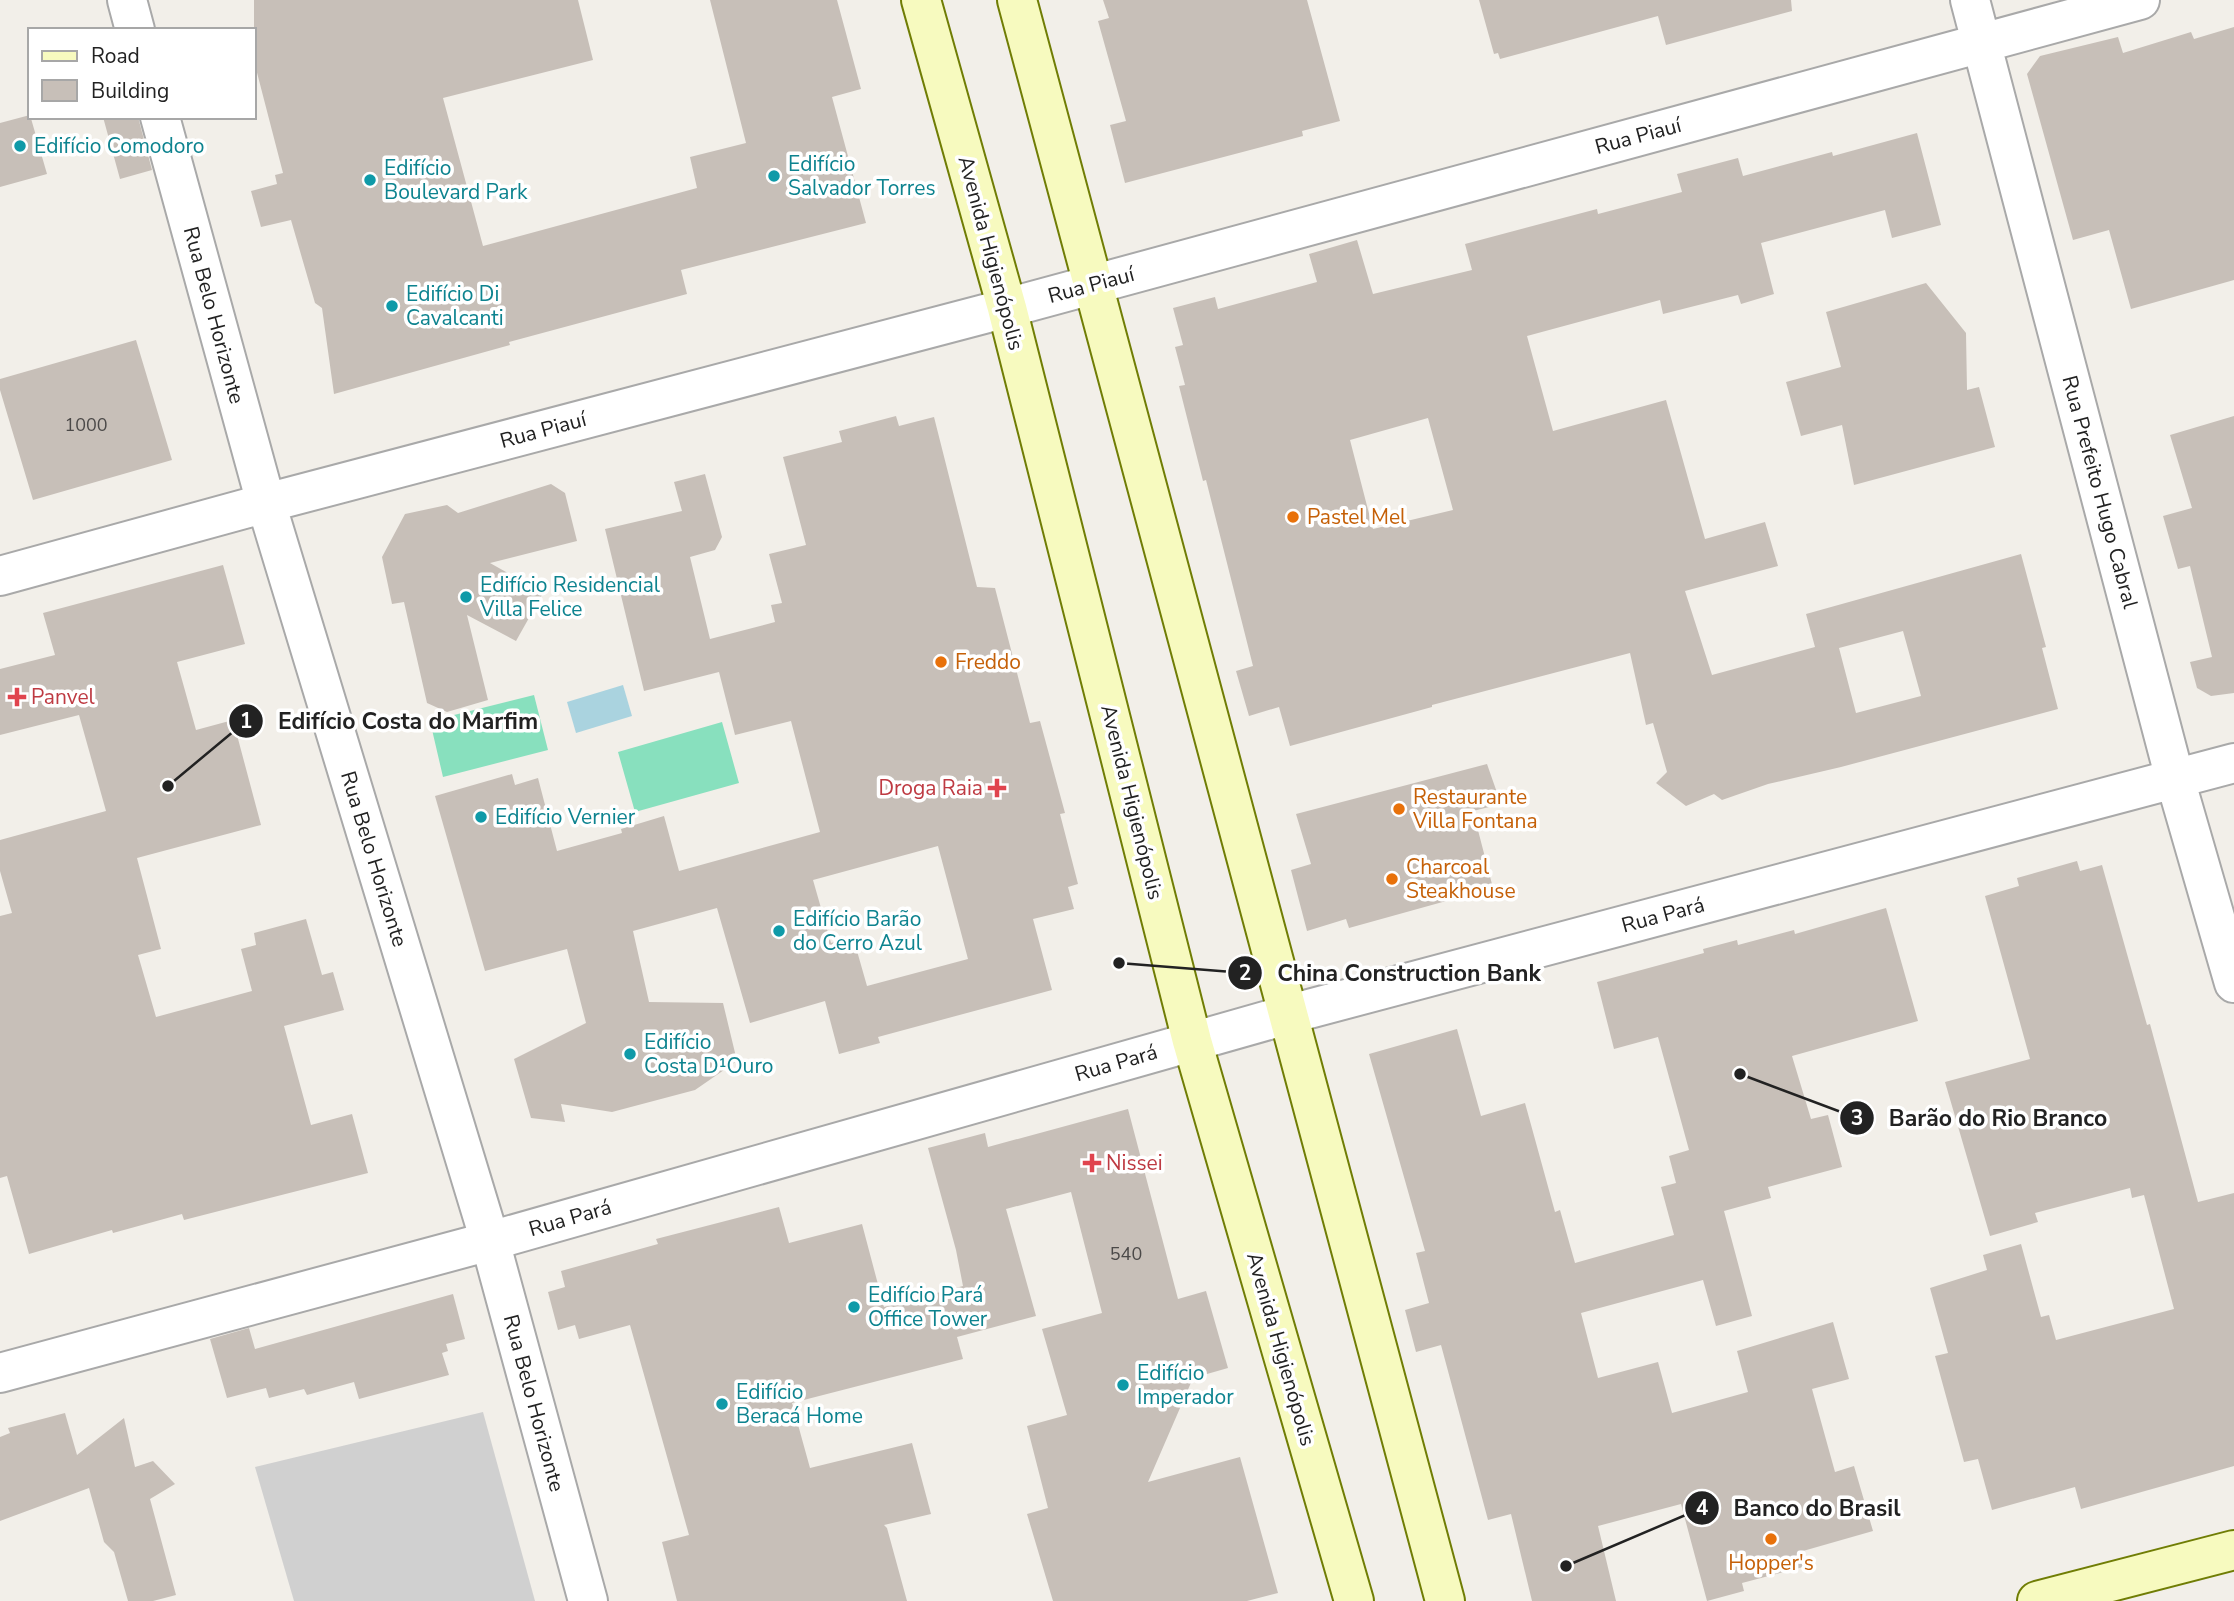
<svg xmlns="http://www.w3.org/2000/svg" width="2234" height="1601" font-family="'Nunito Sans',sans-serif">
<rect width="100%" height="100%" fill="#f2efe9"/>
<path fill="#d0d0d0" d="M 483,1412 L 535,1601 L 294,1601 L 255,1467 Z"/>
<path fill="#88e0be" d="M 534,695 L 548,750 L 443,777 L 430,721 Z
M 722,722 L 739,783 L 635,812 L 618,752 Z"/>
<path fill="#aad3df" d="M 623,685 L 632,716 L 576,733 L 567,702 Z"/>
<path fill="#c7bfb8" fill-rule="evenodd" d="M 254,0 L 578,0 L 593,60 L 443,98 L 483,246 L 697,188 L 690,157 L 746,143 L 710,0 L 837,0 L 861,89 L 832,97 L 866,223 L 681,270 L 687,294 L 509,342 L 510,345 L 334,394 L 322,308 L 315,303 L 291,220 L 261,227 L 251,191 L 277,184 L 275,175 L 283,173 L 254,61 Z
M 1103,0 L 1307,0 L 1340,121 L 1302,131 L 1303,136 L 1125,183 L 1110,125 L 1126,121 L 1098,21 L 1109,18 Z
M 1479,0 L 1791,0 L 1792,11 L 1666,45 L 1658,16 L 1500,59 L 1498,53 L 1494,54 Z
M 2234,27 L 2234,280 L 2131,309 L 2109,230 L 2073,240 L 2027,74 L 2040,56 L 2118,37 L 2123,53 L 2191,32 L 2194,39 Z
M 30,115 L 47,174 L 0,187 L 0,123 Z
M 103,117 L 138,117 L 152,170 L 120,179 Z
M 1917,133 L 1941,225 L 1892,238 L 1885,210 L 1761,243 L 1774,294 L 1741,304 L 1738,295 L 1663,314 L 1660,300 L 1527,336 L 1553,431 L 1666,400 L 1705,539 L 1765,522 L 1778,566 L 1685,591 L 1712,675 L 1815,647 L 1806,614 L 2021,554 L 2046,647 L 2042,648 L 2058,709 L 1841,767 L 1768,784 L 1722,800 L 1714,794 L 1686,806 L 1656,783 L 1667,772 L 1653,723 L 1646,725 L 1630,653 L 1432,705 L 1432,707 L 1290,746 L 1279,707 L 1249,716 L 1236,671 L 1253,666 L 1206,480 L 1203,481 L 1179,386 L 1185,385 L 1175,347 L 1183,345 L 1173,308 L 1215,297 L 1218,309 L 1317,282 L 1309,254 L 1357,240 L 1373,294 L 1472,270 L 1465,244 L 1597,209 L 1598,214 L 1682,192 L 1677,174 L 1738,158 L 1743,176 L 1832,152 L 1833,156 ZM 1428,418 L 1453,510 L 1373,529 L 1350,440 ZM 1903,631 L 1921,696 L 1856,713 L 1839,648 Z
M 1926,283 L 1966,333 L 1967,390 L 1979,387 L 1995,447 L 1854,485 L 1842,425 L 1801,436 L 1786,382 L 1841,367 L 1826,312 Z
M 136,340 L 172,460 L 33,500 L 0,390 L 0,379 Z
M 896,416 L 899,426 L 934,417 L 977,587 L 995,588 L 1030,723 L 1040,721 L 1065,813 L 1060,814 L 1078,884 L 1068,887 L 1074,909 L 1033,919 L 1052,990 L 878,1037 L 880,1043 L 839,1054 L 825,1001 L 750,1023 L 717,908 L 633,931 L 649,1002 L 723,1003 L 737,1061 L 695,1090 L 612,1112 L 561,1104 L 565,1122 L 531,1118 L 514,1059 L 586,1023 L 567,949 L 485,971 L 435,796 L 512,774 L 515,785 L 538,778 L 557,851 L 622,833 L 621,829 L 664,816 L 679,871 L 820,832 L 791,721 L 735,735 L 719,672 L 644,691 L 605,529 L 682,511 L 674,482 L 705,474 L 722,537 L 715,550 L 690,557 L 710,639 L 775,622 L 771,605 L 782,603 L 769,554 L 806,545 L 783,457 L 842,442 L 839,431 ZM 938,846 L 968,959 L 867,986 L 853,937 L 831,943 L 813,880 Z
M 2234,416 L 2234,693 L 2211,696 L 2197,688 L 2190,662 L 2212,657 L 2190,566 L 2178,569 L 2163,516 L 2192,508 L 2170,435 Z
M 551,484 L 565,493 L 577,541 L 490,563 L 543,593 L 516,641 L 467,615 L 488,700 L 447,712 L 427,703 L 404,602 L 392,604 L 382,557 L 405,514 L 447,505 L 458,513 Z
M 223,565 L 245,644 L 177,662 L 196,730 L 233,720 L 261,825 L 137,858 L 161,949 L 138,955 L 156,1017 L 252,991 L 241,949 L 256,945 L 254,933 L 306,919 L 322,975 L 333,972 L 344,1010 L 284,1026 L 311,1125 L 352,1114 L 368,1173 L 184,1220 L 182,1214 L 113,1233 L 112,1230 L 29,1254 L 7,1176 L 0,1178 L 0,916 L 12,913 L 0,871 L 0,840 L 106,811 L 79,715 L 0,735 L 0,669 L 55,655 L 43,613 Z
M 1487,764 L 1501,804 L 1473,811 L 1493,888 L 1349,928 L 1346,919 L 1307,931 L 1291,870 L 1311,864 L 1296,814 Z
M 2077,861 L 2080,871 L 2102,865 L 2147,1025 L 2150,1024 L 2198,1202 L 2234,1193 L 2234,1466 L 2081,1509 L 2075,1487 L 1992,1510 L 1978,1459 L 1964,1462 L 1935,1356 L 1948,1353 L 1930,1288 L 1987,1270 L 1983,1255 L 2021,1244 L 2041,1317 L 2049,1315 L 2056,1340 L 2174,1309 L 2144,1195 L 2132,1198 L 2130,1188 L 2035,1213 L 2038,1222 L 1990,1236 L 1945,1082 L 2030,1059 L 1985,896 L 2019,886 L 2017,878 Z
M 1886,908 L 1918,1021 L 1792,1056 L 1811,1119 L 1828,1115 L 1842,1167 L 1768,1187 L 1771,1198 L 1724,1211 L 1752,1316 L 1716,1326 L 1703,1280 L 1581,1313 L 1598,1378 L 1658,1362 L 1672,1413 L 1748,1392 L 1737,1351 L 1833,1322 L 1849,1379 L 1812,1389 L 1835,1472 L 1854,1466 L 1873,1531 L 1803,1551 L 1807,1566 L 1742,1583 L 1744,1591 L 1707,1601 L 1681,1504 L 1598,1526 L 1616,1601 L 1532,1601 L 1511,1514 L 1488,1520 L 1441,1345 L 1416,1352 L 1405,1310 L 1429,1303 L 1416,1253 L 1425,1251 L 1369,1054 L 1457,1029 L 1481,1116 L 1525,1103 L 1555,1212 L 1560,1210 L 1575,1263 L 1674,1235 L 1661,1187 L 1676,1183 L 1669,1156 L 1689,1150 L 1658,1037 L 1614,1049 L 1597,982 L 1704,953 L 1703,949 L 1737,940 L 1738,945 L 1794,930 L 1795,934 Z
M 1128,1109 L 1178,1299 L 1206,1291 L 1228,1368 L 1193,1378 L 1148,1482 L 1240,1457 L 1278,1593 L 1247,1601 L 1053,1601 L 1027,1514 L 1048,1508 L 1027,1426 L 1067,1415 L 1042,1329 L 1102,1313 L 1071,1192 L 1006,1209 L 1036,1316 L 957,1337 L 963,1359 L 792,1403 L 810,1468 L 912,1443 L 931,1514 L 884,1525 L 887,1528 L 907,1601 L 677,1601 L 662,1542 L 689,1535 L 630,1325 L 579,1339 L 575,1325 L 558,1330 L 548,1292 L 565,1287 L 561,1271 L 658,1244 L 656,1239 L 779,1207 L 789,1243 L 862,1224 L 884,1307 L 963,1286 L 956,1250 L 928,1148 L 985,1133 L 988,1147 Z
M 453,1294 L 465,1339 L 446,1344 L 448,1351 L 442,1353 L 449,1375 L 359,1399 L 354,1382 L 307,1395 L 304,1389 L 269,1398 L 266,1388 L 227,1398 L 210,1339 L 249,1328 L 255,1349 Z
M 65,1413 L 77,1455 L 124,1418 L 135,1467 L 153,1461 L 175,1484 L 150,1499 L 176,1595 L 153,1601 L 128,1601 L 114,1552 L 104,1542 L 89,1488 L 0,1521 L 0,1437 L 10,1433 L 8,1428 Z"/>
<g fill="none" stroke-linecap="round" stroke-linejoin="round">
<g stroke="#a9a9a9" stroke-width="42">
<path id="minor" d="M 127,0 L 135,30
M 160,117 L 266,503 L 490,1241 L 588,1601
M 0,576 L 266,503 L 1007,308"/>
</g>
<g stroke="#a9a9a9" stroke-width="42">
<path id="tertiary" d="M 1970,0 L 2175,779 L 2234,983
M 1007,308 L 2140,0
M 0,1373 L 490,1241 L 1290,1014 L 2234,763"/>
</g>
<g stroke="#707d05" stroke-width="42">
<path id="secondary" d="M 921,0 L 1007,308 L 1192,1041 L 1354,1601
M 1017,0 L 1445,1601
M 2037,1601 L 2234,1550"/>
</g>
<use href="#minor" stroke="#fff" stroke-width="38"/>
<use href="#tertiary" stroke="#fff" stroke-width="38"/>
<use href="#secondary" stroke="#f7fabf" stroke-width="38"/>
</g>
<g fill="#0f9aa8" stroke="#fff" stroke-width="2.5">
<circle cx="20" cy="146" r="7"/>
<circle cx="774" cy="176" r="7"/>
<circle cx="370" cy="180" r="7"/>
<circle cx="392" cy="306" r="7"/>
<circle cx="466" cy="597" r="7"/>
<circle cx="481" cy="817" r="7"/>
<circle cx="779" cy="931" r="7"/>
<circle cx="630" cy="1054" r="7"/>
<circle cx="854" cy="1307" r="7"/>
<circle cx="1123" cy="1385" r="7"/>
<circle cx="722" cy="1404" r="7"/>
</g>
<g fill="#e8710a" stroke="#fff" stroke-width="2.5">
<circle cx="1293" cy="517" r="7"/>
<circle cx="941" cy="662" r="7"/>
<circle cx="1399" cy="809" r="7"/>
<circle cx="1392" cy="879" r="7"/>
<circle cx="1771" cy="1539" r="7"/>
</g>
<g fill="#e0444e" stroke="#fff" stroke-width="2.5">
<path d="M13.5 686.5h7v7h7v7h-7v7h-7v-7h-7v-7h7z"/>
<path d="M993.5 777.5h7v7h7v7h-7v7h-7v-7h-7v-7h7z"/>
<path d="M1088.5 1152.5h7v7h7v7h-7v7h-7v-7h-7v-7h7z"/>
</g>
<g text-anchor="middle" stroke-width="7" stroke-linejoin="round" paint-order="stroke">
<g font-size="18" fill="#4b4948">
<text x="86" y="431">1000</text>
<text x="1126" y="1260">540</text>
</g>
<g font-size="21" fill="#222" stroke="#fff">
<text transform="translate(1638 136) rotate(-15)" y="7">Rua Piauí</text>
<text transform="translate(991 253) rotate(75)" y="7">Avenida Higienópolis</text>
<text transform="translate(1091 285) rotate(-15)" y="7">Rua Piauí</text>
<text transform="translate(214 315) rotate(75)" y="7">Rua Belo Horizonte</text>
<text transform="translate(543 430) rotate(-15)" y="7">Rua Piauí</text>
<text transform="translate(2100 492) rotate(75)" y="7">Rua Prefeito Hugo Cabral</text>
<text transform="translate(1132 802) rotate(76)" y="7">Avenida Higienópolis</text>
<text transform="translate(374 859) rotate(73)" y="7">Rua Belo Horizonte</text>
<text transform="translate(1663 915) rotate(-15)" y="7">Rua Pará</text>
<text transform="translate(1116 1063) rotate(-16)" y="7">Rua Pará</text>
<text transform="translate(570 1218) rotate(-16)" y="7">Rua Pará</text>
<text transform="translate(1281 1349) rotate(74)" y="7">Avenida Higienópolis</text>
<text transform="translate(534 1403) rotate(75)" y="7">Rua Belo Horizonte</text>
</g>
<g font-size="21" fill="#0d838f" stroke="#fff" text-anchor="start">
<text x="34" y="153">Edifício Comodoro</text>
<text x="788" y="171">Edifício<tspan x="788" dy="24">Salvador Torres</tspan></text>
<text x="384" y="175">Edifício<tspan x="384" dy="24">Boulevard Park</tspan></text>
<text x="406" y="301">Edifício Di<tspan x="406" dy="24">Cavalcanti</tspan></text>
<text x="480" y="592">Edifício Residencial<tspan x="480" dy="24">Villa Felice</tspan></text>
<text x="495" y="824">Edifício Vernier</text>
<text x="793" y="926">Edifício Barão<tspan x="793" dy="24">do Cerro Azul</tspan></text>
<text x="644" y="1049">Edifício<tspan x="644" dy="24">Costa D¹Ouro</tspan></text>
<text x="868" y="1302">Edifício Pará<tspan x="868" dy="24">Office Tower</tspan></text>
<text x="1137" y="1380">Edifício<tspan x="1137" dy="24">Imperador</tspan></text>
<text x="736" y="1399">Edifício<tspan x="736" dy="24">Beracá Home</tspan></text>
</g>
<g font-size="21" fill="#c56008" stroke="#fff" text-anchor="start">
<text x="1307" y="524">Pastel Mel</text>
<text x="955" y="669">Freddo</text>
<text x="1413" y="804">Restaurante<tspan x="1413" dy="24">Villa Fontana</tspan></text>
<text x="1406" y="874">Charcoal<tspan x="1406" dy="24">Steakhouse</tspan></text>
<text x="1771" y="1570" text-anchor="middle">Hopper's</text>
</g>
<g font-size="21" fill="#be3a42" stroke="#fff" text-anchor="start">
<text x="31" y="704">Panvel</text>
<text x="983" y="795" text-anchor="end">Droga Raia</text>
<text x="1106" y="1170">Nissei</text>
</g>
</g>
<path fill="none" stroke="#222" stroke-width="2.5" d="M168 786L246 721M1119 963L1245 973M1740 1074L1857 1118M1566 1566L1702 1508"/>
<g fill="#222" stroke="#fff" stroke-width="2.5">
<circle cx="168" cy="786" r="7"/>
<circle cx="1119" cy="963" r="7"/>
<circle cx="1740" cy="1074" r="7"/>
<circle cx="1566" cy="1566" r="7"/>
<circle cx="246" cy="721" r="18"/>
<circle cx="1245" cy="973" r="18"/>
<circle cx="1857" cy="1118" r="18"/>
<circle cx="1702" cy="1508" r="18"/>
</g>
<g font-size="21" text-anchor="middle" font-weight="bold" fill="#fff">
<text x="246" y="728">1</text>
<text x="1245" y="980">2</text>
<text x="1857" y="1125">3</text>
<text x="1702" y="1515">4</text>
</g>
<g font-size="23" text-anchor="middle" font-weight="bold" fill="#222" stroke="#fff" stroke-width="7" stroke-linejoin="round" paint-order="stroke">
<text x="408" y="729">Edifício Costa do Marfim</text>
<text x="1409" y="981">China Construction Bank</text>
<text x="1998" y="1126">Barão do Rio Branco</text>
<text x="1817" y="1516">Banco do Brasil</text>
</g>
<rect x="28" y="28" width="228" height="91" fill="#ffffff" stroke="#a7a7a7" stroke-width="2"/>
<rect x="42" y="51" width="35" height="10" fill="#f7fabf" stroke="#a7a7a7" stroke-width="2"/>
<text x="91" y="63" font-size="21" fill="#222222">Road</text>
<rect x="42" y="80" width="35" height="21" fill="#c7bfb8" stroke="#a7a7a7" stroke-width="2"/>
<text x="91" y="98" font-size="21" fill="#222222">Building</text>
</svg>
